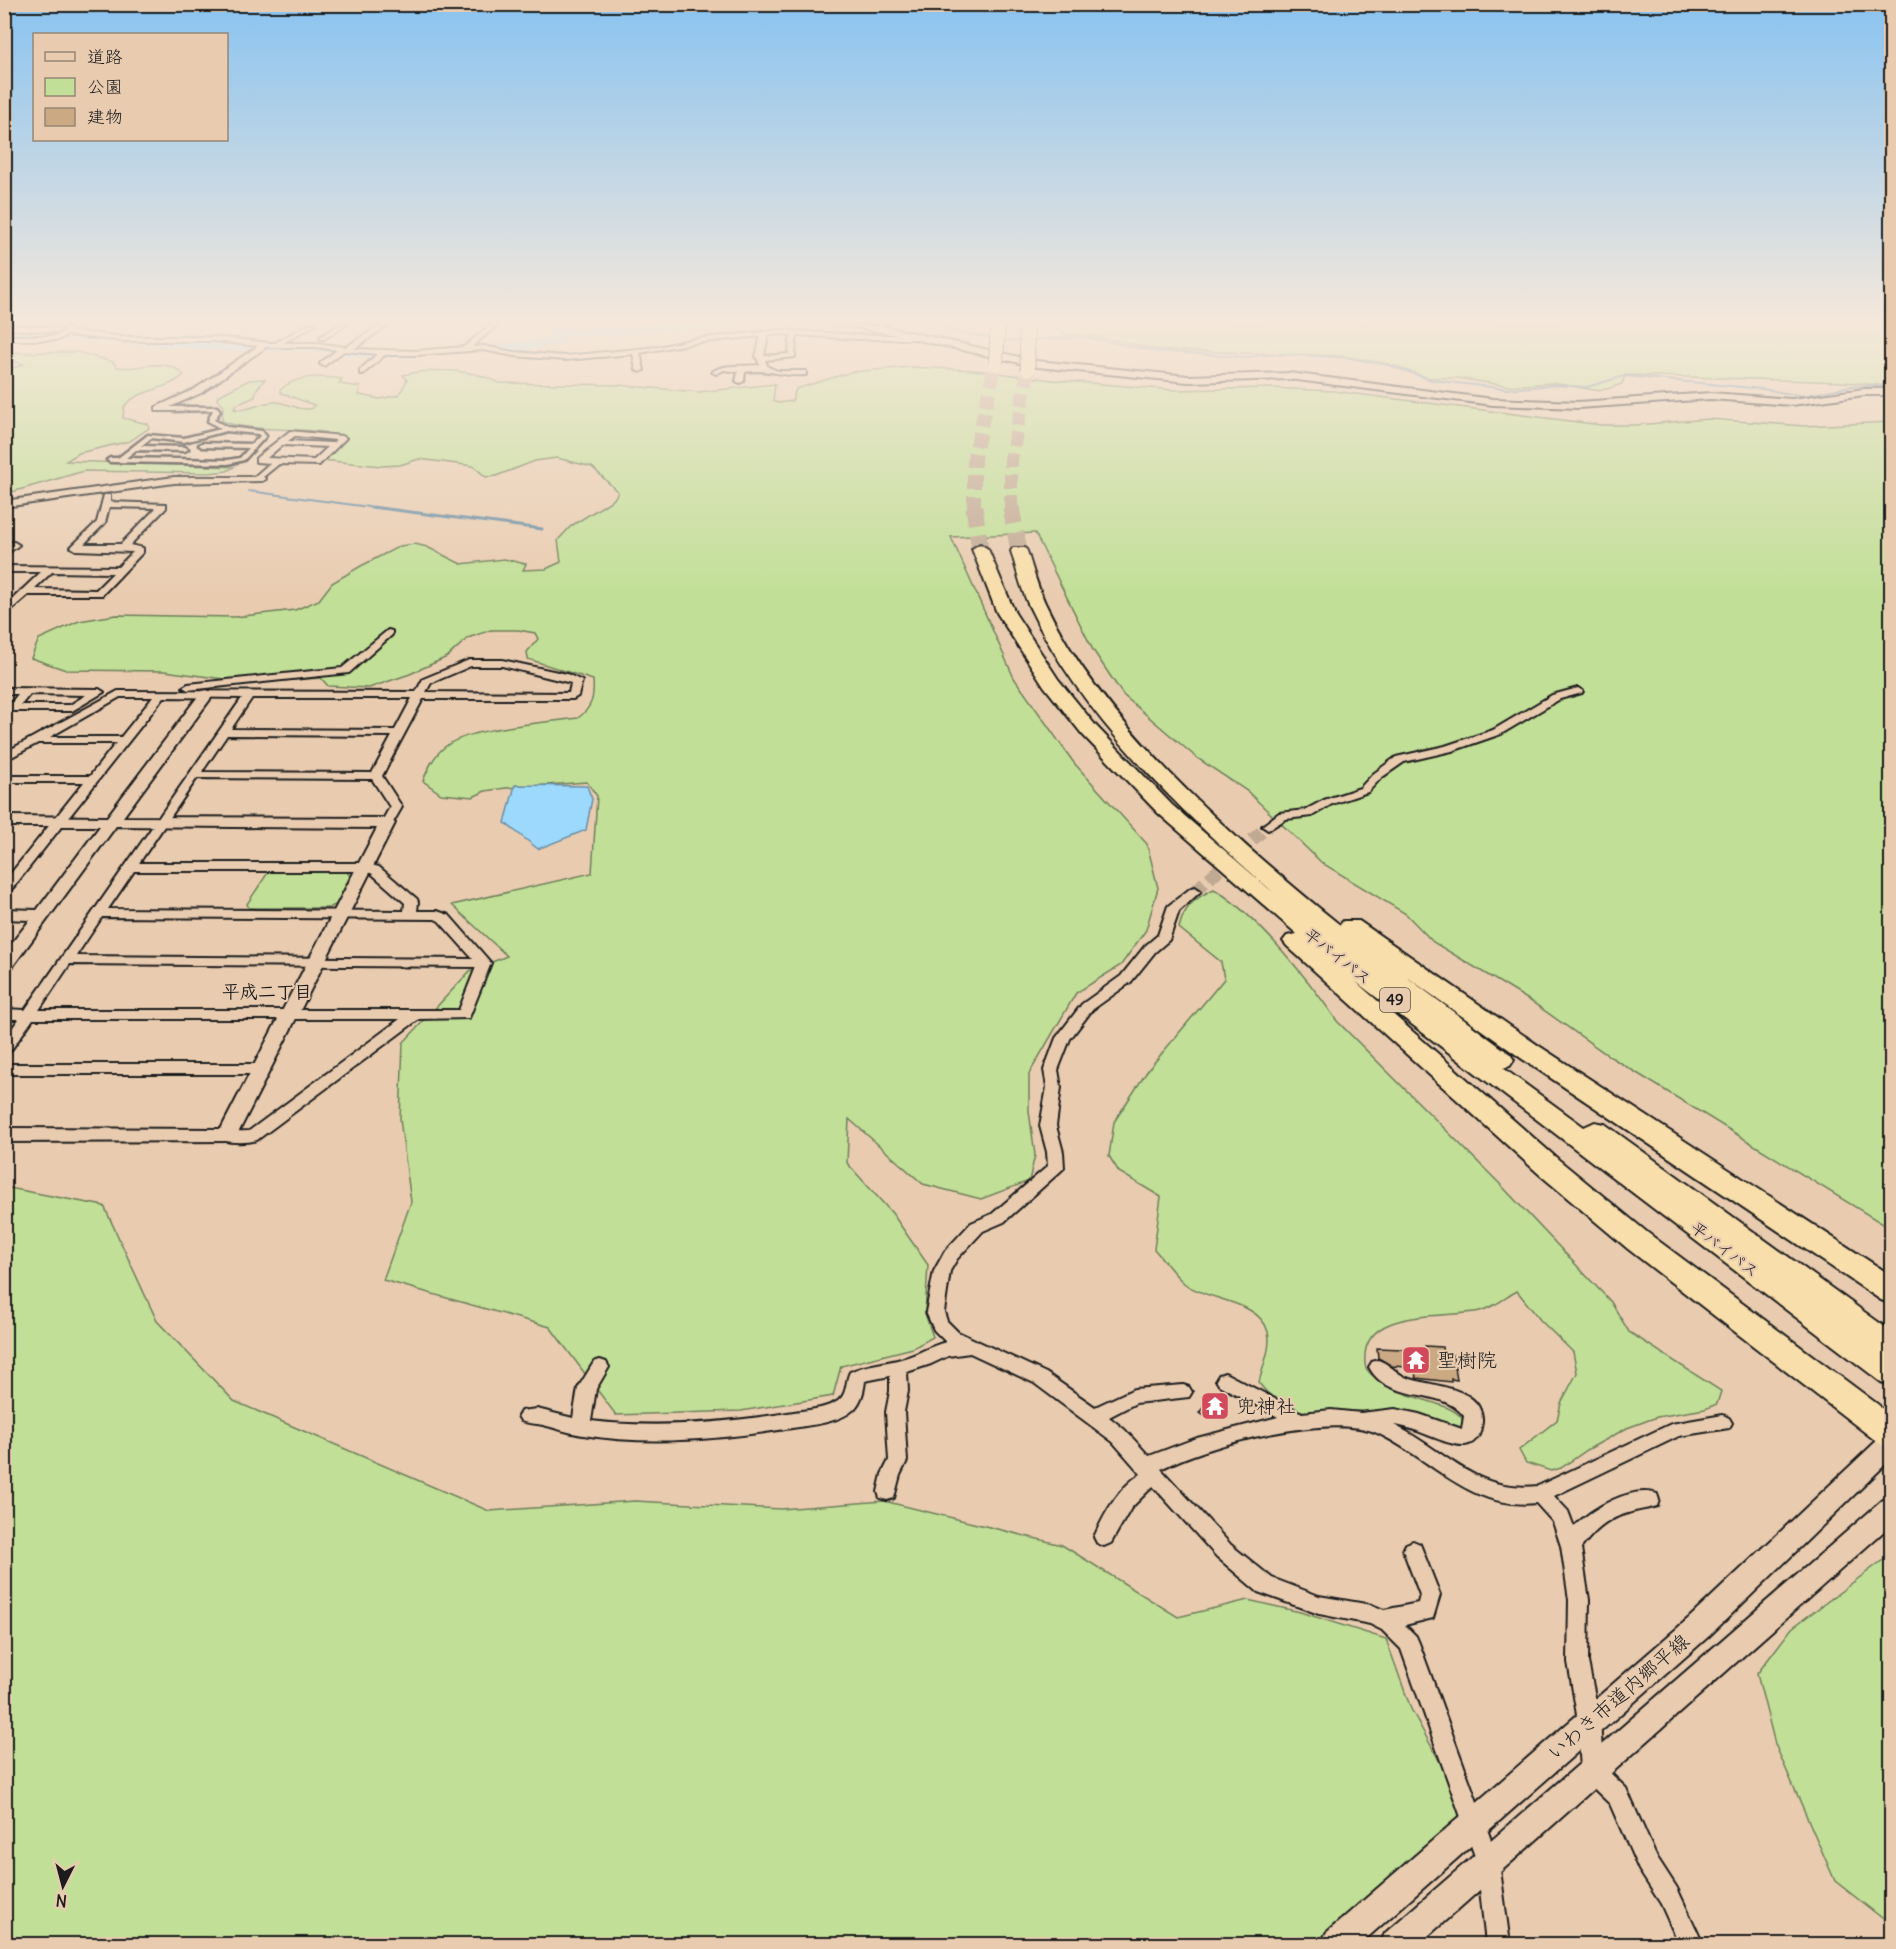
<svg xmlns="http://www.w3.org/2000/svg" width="1896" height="1949" font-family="Delius,'Klee One',sans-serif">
<rect width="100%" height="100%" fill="#e9ccb0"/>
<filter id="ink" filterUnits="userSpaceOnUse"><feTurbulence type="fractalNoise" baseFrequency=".0167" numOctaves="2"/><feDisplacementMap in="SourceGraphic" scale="12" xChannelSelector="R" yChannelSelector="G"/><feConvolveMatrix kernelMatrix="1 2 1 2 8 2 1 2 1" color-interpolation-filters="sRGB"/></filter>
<g filter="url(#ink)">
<path fill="#c1df97" stroke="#6e7e5a" stroke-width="1.5" d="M 1054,324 L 1891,324 L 1891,386 L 1843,382 L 1625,375 L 1622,384 L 1607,389 L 1594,390 L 1553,383 L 1508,386 L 1457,378 L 1428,378 L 1389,364 L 1343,356 L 1159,350 L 1099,337 L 1066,335 Z
M 77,352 L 113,362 L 117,367 C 141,371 164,355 184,375 C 165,392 136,389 124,407 L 123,418 L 148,424 L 149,428 L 130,441 L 79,453 L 66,461 L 234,467 L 227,471 L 208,473 L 84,471 L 5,494 L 5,371 L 24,364 L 5,359 L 5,353 Z
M 910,367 L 974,370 L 1053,380 L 1174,390 L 1271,388 L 1333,391 L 1601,425 L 1635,425 L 1709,419 L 1805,426 L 1891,422 L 1891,1229 L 1609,1056 L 1532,1002 L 1433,942 L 1406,914 L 1322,863 L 1247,791 L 1197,758 L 1123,695 L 1093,650 L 1035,533 L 951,537 L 1014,678 L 1074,763 L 1147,844 L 1158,888 L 1146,930 L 1121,965 L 1076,993 L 1029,1074 L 1029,1111 L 1035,1155 L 1029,1181 L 981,1199 L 923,1184 L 849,1119 L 847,1163 L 892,1213 L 928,1265 L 925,1313 L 933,1337 L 913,1348 L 841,1366 L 833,1396 L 741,1411 L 616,1415 L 550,1327 L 383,1280 L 411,1202 L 400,1119 L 403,1043 L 470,971 L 507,956 L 452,905 L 592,873 L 597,796 L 587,782 L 506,788 L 485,791 L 473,797 L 441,794 L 423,781 C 428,768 434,755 446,746 C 471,727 545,723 578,718 C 593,707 594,696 593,680 L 528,659 L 527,652 L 538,639 L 535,633 L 518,630 L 491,630 L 468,638 L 447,657 L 410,674 L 369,688 L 328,686 L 321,678 L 254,683 L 164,671 L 66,670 L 31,658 L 39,639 L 79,621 L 116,615 L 235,617 L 295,610 L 319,600 L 332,583 L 361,566 L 400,546 L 415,544 L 427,547 L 461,564 L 504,559 L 526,564 L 523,570 L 546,569 L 561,562 L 558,540 L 571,526 L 614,499 L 618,492 L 592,467 L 557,458 L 535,461 L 496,476 L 486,477 L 473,466 L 419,459 L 400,465 L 381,466 L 322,460 L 331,445 L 325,432 C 290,427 255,433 222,421 L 223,405 L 217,399 L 218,396 L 249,380 L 265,379 L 256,390 L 255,397 L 236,405 L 234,409 C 250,412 261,401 276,402 C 289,403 300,412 313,408 L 314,405 L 281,393 L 280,390 C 298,374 320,376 342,379 L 339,384 L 360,387 L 359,395 L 380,399 L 399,395 L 407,380 L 403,375 C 432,368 472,368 499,383 L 618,385 L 698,392 L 775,384 L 773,401 L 778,403 L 792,401 L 796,389 L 851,372 Z
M 269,871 L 346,871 L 350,876 L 337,904 L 329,908 L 249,908 L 247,904 Z
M 1214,889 C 1257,915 1308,979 1337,1021 L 1499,1183 L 1611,1302 L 1629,1332 L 1721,1391 L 1717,1404 L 1705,1409 L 1657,1417 L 1627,1428 L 1587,1450 L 1561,1468 L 1551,1471 L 1526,1463 L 1519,1450 L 1557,1420 L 1561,1403 L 1577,1373 L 1573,1352 L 1541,1321 L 1517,1291 C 1505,1298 1493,1308 1480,1311 C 1443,1319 1360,1307 1365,1363 C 1365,1368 1367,1370 1371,1374 C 1396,1402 1457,1398 1465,1424 L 1459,1430 C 1437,1424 1414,1415 1392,1412 C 1343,1405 1294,1431 1259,1383 C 1262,1367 1272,1348 1268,1332 C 1260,1300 1207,1301 1185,1284 C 1174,1275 1164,1260 1154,1249 L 1161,1197 L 1119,1172 L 1109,1156 L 1114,1122 L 1148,1070 L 1224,979 L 1221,962 L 1179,928 C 1184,906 1195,898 1214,889 Z
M 4,1187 L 104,1206 L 157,1321 L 234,1401 L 489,1511 L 635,1501 L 781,1509 L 884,1501 L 1062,1545 L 1178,1617 L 1248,1600 L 1300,1612 L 1386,1639 L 1411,1709 L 1470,1817 L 1357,1906 L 1317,1944 L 5,1944 Z
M 1891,1554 L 1891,1925 L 1835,1881 L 1775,1744 L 1757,1674 L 1792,1628 Z"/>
<path fill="#9cd9fd" stroke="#698da3" stroke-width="1.5" d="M 515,785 L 587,786 L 592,799 L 586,830 L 538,849 L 505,823 Z"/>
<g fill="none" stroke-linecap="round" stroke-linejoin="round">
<path stroke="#698da3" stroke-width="2" d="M 942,324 L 954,331 L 1008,341 L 1084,337 L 1154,351 L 1244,357 L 1279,354 L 1350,358 L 1388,365 L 1432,380 L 1507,389 L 1554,385 L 1587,387 L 1624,376 L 1763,389 L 1803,396 L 1852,386 L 1892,386
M 249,491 L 384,509"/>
<path stroke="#698da3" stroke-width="3" d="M 372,507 L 542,529"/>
<path fill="#9cd9fd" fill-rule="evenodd" d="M 644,324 L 750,324 L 748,327 L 725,331 L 652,330 L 622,336 L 564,336 L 563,344 L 519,351 L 459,353 L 452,349 L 459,345 L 519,343 L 551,338 L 552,330 L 561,328 L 622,328 Z
M 4,332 L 79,332 L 222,343 L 310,342 L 359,349 L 409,350 L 416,354 L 409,358 L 359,357 L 310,350 L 222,351 L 79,340 L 4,340 Z"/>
</g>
<path fill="#cba982" stroke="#1c1c1c" stroke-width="1.5" d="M 1425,1346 L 1442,1347 L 1443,1354 L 1453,1355 L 1457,1380 L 1451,1379 L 1451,1382 L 1416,1378 L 1415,1372 L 1408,1372 L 1407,1367 L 1392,1366 L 1378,1358 L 1377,1348 L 1426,1350 Z
M 1210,1398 L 1220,1403 L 1209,1418 L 1199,1413 Z"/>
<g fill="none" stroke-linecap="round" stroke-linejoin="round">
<path stroke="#c0a992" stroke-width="13" stroke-dasharray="13 6" stroke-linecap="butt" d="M 1195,891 L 1268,826"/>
<path stroke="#c0a992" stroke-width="14" stroke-dasharray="14 7" stroke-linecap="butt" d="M 974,509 L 974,458 L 994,370
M 1011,509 L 1011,460 L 1028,371"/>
<path stroke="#c0a992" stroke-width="17" stroke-dasharray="17 9" stroke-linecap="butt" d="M 974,507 L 980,549
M 1011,507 L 1019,551"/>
<g stroke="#1c1c1c" stroke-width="5">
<path id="pedestrian" d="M 217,407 L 220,411 L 214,420 L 227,427 L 262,431 L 266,436 L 244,460 L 228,464 L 110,462 L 107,460 L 110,458 L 118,458 L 148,435 L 184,438 L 221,429 L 208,421 L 213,410 L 173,411 L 170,409 L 173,407 ZM 226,431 L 258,434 L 260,436 L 252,444 L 202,443 L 199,445 L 202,447 L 249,448 L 240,458 L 228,460 L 126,458 L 136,450 L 185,451 L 188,449 L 185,447 L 141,446 L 151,438 L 184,442 Z"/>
</g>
<g stroke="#1c1c1c" stroke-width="4">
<path id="minor" d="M 75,324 L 82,324 L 72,331 L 125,337 L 214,337 L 270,343 L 275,343 L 309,324 L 316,324 L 283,343 L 315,343 L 346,347 L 382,324 L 389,324 L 354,349 L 415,351 L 464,347 L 491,324 L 498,324 L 472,347 L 483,346 L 514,352 L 565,356 L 658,347 L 694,339 L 780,330 L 856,335 L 916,335 L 919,337 L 916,339 L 856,339 L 799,335 L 796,340 L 795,357 L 765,360 L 768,367 L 778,371 L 806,371 L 806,375 C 783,377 766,368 745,372 L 744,381 L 740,383 L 736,381 L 738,372 L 724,370 L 716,374 L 712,372 C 724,363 745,367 760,365 L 756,356 L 761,336 L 694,343 L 640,353 L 644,370 L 640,372 L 636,370 L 633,354 L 565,360 L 514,356 L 483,350 L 415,355 L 385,355 L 363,374 L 360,374 L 360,370 L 377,354 L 344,351 L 324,366 L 320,364 L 321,362 L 337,350 L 315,347 L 266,347 L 201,393 L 170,407 L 176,407 L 176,411 L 156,411 L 156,407 L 195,389 L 258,346 L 214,341 L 125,341 L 67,335 L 58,340 L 4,340 L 4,336 L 56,336 ZM 780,334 L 793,335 L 790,340 L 789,354 L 764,356 L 768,335 Z
M 340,324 L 347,324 L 324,339 L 320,339 L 320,337 Z
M 880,324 L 887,324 L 878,329 L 874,329 L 874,327 Z
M 4,325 L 59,328 L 62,330 L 59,332 L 4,329 Z
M 290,431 L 342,436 L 346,438 L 319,465 L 279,464 L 263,477 L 266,479 L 262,481 L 174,483 L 4,507 L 4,501 L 174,477 L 254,477 L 270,463 L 256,462 L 256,458 ZM 295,436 L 336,440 L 333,443 L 288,441 ZM 282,445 L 328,447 L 314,460 L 267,458 Z
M 104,495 L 110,495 L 110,502 L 166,504 L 166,508 L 130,545 L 143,548 L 143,552 L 102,595 L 28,595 L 4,616 L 4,607 L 41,572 L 4,572 L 4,566 L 118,567 L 133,552 L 76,550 L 71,547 L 97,522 ZM 109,507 L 156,508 L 121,544 L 84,544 L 105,523 ZM 52,572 L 113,573 L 96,590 L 34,589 Z
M 4,542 L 14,542 L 19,545 L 4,556 Z
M 388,630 L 392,631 L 392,635 L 349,673 L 188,690 L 183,687 L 188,684 L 342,668 Z
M 469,660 L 502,660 L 567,674 L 582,681 L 578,696 L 573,699 L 423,699 L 382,776 L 402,807 L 391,826 L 383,826 L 381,823 L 390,807 L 372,779 L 197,778 L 139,863 L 364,863 L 379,867 L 417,899 L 418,902 L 417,911 L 437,911 L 449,915 L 491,963 L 469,1018 L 419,1019 L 257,1140 C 247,1143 232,1143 222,1140 L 219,1136 L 222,1132 L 249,1131 L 400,1019 L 33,1019 L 9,1053 L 4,1055 L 4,1039 L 19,1019 L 4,1019 L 4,1009 L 25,1010 L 242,698 L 164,697 L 8,894 L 4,895 L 4,882 L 84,782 L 4,782 L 4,776 L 90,776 L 116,743 L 38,743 L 4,761 L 4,753 L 118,691 L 416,692 L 423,679 ZM 471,666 L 502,666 L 571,683 L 569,693 L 426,692 L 431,683 ZM 120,697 L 153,697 L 121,737 L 50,737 ZM 252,698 L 412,698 L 395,730 L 231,729 ZM 227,735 L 392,736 L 372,773 L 202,772 ZM 134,871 L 364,871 L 371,873 L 405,903 L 404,911 L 108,909 ZM 102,917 L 435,919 L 439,921 L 473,959 L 76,956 ZM 70,964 L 476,967 L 459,1010 L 39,1010 Z
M 4,688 L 99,689 L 104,692 L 72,711 L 12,711 L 7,708 L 18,694 L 4,694 ZM 30,694 L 86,695 L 70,705 L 21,705 Z
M 1578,688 L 1583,691 L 1582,693 L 1560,699 L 1501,734 L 1452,751 L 1404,762 L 1381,778 L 1368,792 L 1332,804 L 1312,816 L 1286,819 L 1268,830 L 1262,826 L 1279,813 L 1305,810 L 1324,800 L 1360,788 L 1373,774 L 1396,757 L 1445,746 L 1493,730 L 1552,695 Z
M 1195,887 L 1201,891 L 1179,911 L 1169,940 L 1155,952 L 1131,982 L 1092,1010 L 1070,1039 L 1058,1070 L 1061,1087 L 1056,1126 L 1063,1152 L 1064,1168 L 1004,1222 L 983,1231 L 957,1259 L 950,1271 L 944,1312 L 947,1321 L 958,1332 L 1046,1373 L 1095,1407 L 1134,1389 L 1183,1385 L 1189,1387 L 1192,1392 L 1189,1397 L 1136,1403 L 1109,1417 L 1125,1430 L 1149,1456 L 1197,1438 L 1278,1417 L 1219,1385 L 1216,1380 L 1219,1375 L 1225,1373 L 1302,1413 L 1331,1410 L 1361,1413 L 1395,1409 L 1419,1414 L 1462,1429 L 1464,1416 C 1442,1386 1388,1404 1369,1367 L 1372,1362 L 1378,1360 C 1388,1363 1395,1372 1405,1377 C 1428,1387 1484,1385 1482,1422 C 1481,1427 1481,1430 1479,1435 C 1475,1441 1472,1444 1465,1445 C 1445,1446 1417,1427 1394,1425 C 1447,1451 1474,1493 1538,1486 L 1671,1424 L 1723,1415 L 1729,1418 L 1732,1423 L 1729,1428 L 1679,1436 L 1554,1496 L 1568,1511 L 1574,1527 C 1591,1509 1631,1485 1657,1494 L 1659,1500 L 1657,1506 C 1647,1509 1637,1510 1628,1513 C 1608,1518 1593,1532 1581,1548 L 1589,1600 L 1588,1662 L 1600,1721 L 1603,1766 L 1626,1788 L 1655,1854 L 1677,1888 L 1703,1944 L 1679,1944 L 1661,1904 L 1639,1870 L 1610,1804 L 1584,1779 L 1581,1771 L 1578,1721 L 1568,1662 L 1569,1600 L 1561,1546 L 1553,1522 L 1536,1503 C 1469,1510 1433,1459 1377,1433 C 1330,1412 1206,1445 1161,1469 L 1231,1545 L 1272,1578 L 1319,1596 L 1372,1605 L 1384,1610 L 1418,1603 L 1420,1595 L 1403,1550 L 1406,1544 L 1413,1541 L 1420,1544 L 1440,1595 L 1433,1618 L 1405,1625 L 1416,1636 L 1419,1643 L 1499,1862 L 1510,1944 L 1486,1944 L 1477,1862 L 1401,1649 L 1382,1630 L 1370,1624 L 1319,1614 L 1258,1592 L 1217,1557 L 1153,1486 L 1131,1508 L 1111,1543 L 1104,1546 L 1097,1543 L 1094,1537 C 1105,1513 1119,1487 1141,1474 L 1113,1442 L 1034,1383 L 970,1353 L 948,1356 L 931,1364 L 907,1372 L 908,1391 L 904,1412 L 907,1461 L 900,1475 L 894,1498 L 887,1500 L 880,1498 L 878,1492 L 882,1474 L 889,1460 L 886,1412 L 890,1391 L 890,1376 L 865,1381 C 864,1391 861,1403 853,1410 C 838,1423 811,1425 792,1428 C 724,1439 651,1446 583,1435 C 569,1433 556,1428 543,1425 C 535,1423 528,1424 521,1421 L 518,1416 L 521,1411 L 537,1409 L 573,1418 L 578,1388 L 594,1362 L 600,1360 L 606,1362 L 609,1367 L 596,1389 L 591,1421 C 658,1429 727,1423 794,1412 C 808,1410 826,1409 838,1401 C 848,1394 845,1381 850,1372 C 866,1364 883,1364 901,1359 C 917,1355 930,1346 946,1342 L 934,1330 L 926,1312 L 934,1271 L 945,1251 L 971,1223 L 992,1214 L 1048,1166 L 1047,1152 L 1040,1126 L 1047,1087 L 1044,1070 L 1056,1038 L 1082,1004 L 1121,976 L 1145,946 L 1158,935 L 1168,906 L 1191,888 Z
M 4,1064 L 261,1064 L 268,1069 L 261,1074 L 4,1074 Z"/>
</g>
<g stroke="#1c1c1c" stroke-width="4">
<path id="tertiary" d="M 833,324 L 887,327 L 1037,361 L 1188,376 L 1289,373 L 1493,399 L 1578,402 L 1711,393 L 1792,399 L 1864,389 L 1892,389 L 1892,395 L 1864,395 L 1792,405 L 1711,399 L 1578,408 L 1493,405 L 1289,379 L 1188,382 L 1037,367 L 887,333 Z
M 207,690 L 214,694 L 123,817 L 387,818 L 395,823 L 234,1141 L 4,1142 L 4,1128 L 221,1129 L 377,828 L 116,826 L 10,970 L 4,971 L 4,953 L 30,920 L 4,919 L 4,909 L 37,910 L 100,826 L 4,826 L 4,816 L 107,817 L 202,691 Z
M 1892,1432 L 1892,1458 L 1709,1636 L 1360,1944 L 1321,1944 L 1326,1933 L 1689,1618 L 1883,1435 Z
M 1892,1497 L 1892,1524 L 1419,1944 L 1380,1944 L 1385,1933 L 1883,1500 Z"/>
</g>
<g stroke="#1c1c1c" stroke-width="4">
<path id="trunk" d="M 980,544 L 988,549 L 1015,613 L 1058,679 L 1096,726 L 1172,805 L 1268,888 L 1273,892 C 1183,814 1081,716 1030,608 C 1021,590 1017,570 1011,551 L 1013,548 L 1025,548 L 1027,551 C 1033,570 1038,589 1047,607 C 1104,726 1238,843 1340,925 L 1343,921 L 1359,921 L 1539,1046 L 1892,1276 L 1892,1304 L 1881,1300 L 1521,1058 L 1404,975 L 1510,1054 L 1514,1060 L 1510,1066 L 1503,1068 L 1584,1127 L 1595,1122 L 1605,1124 L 1892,1332 L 1892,1386 L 1881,1382 L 1355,981 L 1559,1160 L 1648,1233 L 1892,1415 L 1892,1448 L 1880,1444 L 1628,1249 L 1539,1174 L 1287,946 L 1283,941 L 1287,936 L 1297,934 L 1158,813 L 1082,734 L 1044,686 L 997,613 L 972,549 Z"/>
</g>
<use href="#pedestrian" fill="#e9ccb0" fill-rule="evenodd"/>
<use href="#minor" fill="#e9ccb0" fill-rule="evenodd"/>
<use href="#tertiary" fill="#e9ccb0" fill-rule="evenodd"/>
<use href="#trunk" fill="#f8deab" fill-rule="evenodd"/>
<g stroke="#1c1c1c" stroke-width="16" stroke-linecap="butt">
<path id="trunk-bridge" d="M 1026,326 L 1028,369
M 996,363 L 998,324"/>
</g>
<use href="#trunk-bridge" stroke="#f8deab" stroke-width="14"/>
</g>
</g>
<linearGradient id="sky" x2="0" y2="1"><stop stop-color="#89c3f0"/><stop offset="0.54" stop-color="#f5e8db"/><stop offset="1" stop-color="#f5e8db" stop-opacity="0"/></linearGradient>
<rect width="1896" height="596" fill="url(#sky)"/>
<defs>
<g id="temple-square" transform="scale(1.5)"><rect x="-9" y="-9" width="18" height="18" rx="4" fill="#d1495b" stroke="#e9ccb0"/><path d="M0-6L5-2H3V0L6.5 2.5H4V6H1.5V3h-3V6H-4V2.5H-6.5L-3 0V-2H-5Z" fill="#fff"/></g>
</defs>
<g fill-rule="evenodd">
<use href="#temple-square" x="1416" y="1360"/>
<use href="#temple-square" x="1215" y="1406"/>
</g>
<g text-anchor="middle" stroke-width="4.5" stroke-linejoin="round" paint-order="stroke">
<rect fill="#e9ccb0" stroke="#5a5148" stroke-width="1.5" x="1380" y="988" width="30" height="24" rx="4.5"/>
<g font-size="15" font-weight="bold" fill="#1c1c1c">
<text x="1395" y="1005">49</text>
</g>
<g font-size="16" fill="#1c1c1c" stroke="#e9ccb0">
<text transform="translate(1338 956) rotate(38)" y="6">平バイパス</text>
<text transform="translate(1725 1249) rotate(37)" y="6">平バイパス</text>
</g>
<g font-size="18" font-weight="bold" fill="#1c1c1c" stroke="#e9ccb0">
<text x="267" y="998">平成二丁目</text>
</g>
<g font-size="20" fill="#1c1c1c" stroke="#e9ccb0" text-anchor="start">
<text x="1437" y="1367">聖樹院</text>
<text x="1236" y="1413">兜神社</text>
</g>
<g font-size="20" fill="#1c1c1c" stroke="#e9ccb0">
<text transform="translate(1618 1697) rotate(-41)" y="7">いわき市道内郷平線</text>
</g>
</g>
<rect width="1896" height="1949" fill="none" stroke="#e9ccb0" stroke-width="24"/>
<rect x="12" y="12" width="1872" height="1925" fill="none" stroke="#1c1c1c" stroke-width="2" filter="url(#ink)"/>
<rect x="33" y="33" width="195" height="108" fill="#e9ccb0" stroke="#978675" stroke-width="1.5"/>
<rect x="45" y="52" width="30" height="9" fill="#e9ccb0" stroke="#978675" stroke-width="1.5"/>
<text x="87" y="63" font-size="18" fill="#1c1c1c">道路</text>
<rect x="45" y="78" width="30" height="18" fill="#c1df97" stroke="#978675" stroke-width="1.5"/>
<text x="87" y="93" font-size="18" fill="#1c1c1c">公園</text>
<rect x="45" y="108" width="30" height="18" fill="#cba982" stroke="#978675" stroke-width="1.5"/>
<text x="87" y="123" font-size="18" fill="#1c1c1c">建物</text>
<g transform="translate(63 1886) rotate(186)" stroke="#e9ccb0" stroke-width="4.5" paint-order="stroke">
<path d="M0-4.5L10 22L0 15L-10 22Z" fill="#1c1c1c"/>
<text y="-9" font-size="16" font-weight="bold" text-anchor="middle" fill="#1c1c1c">N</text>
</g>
</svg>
